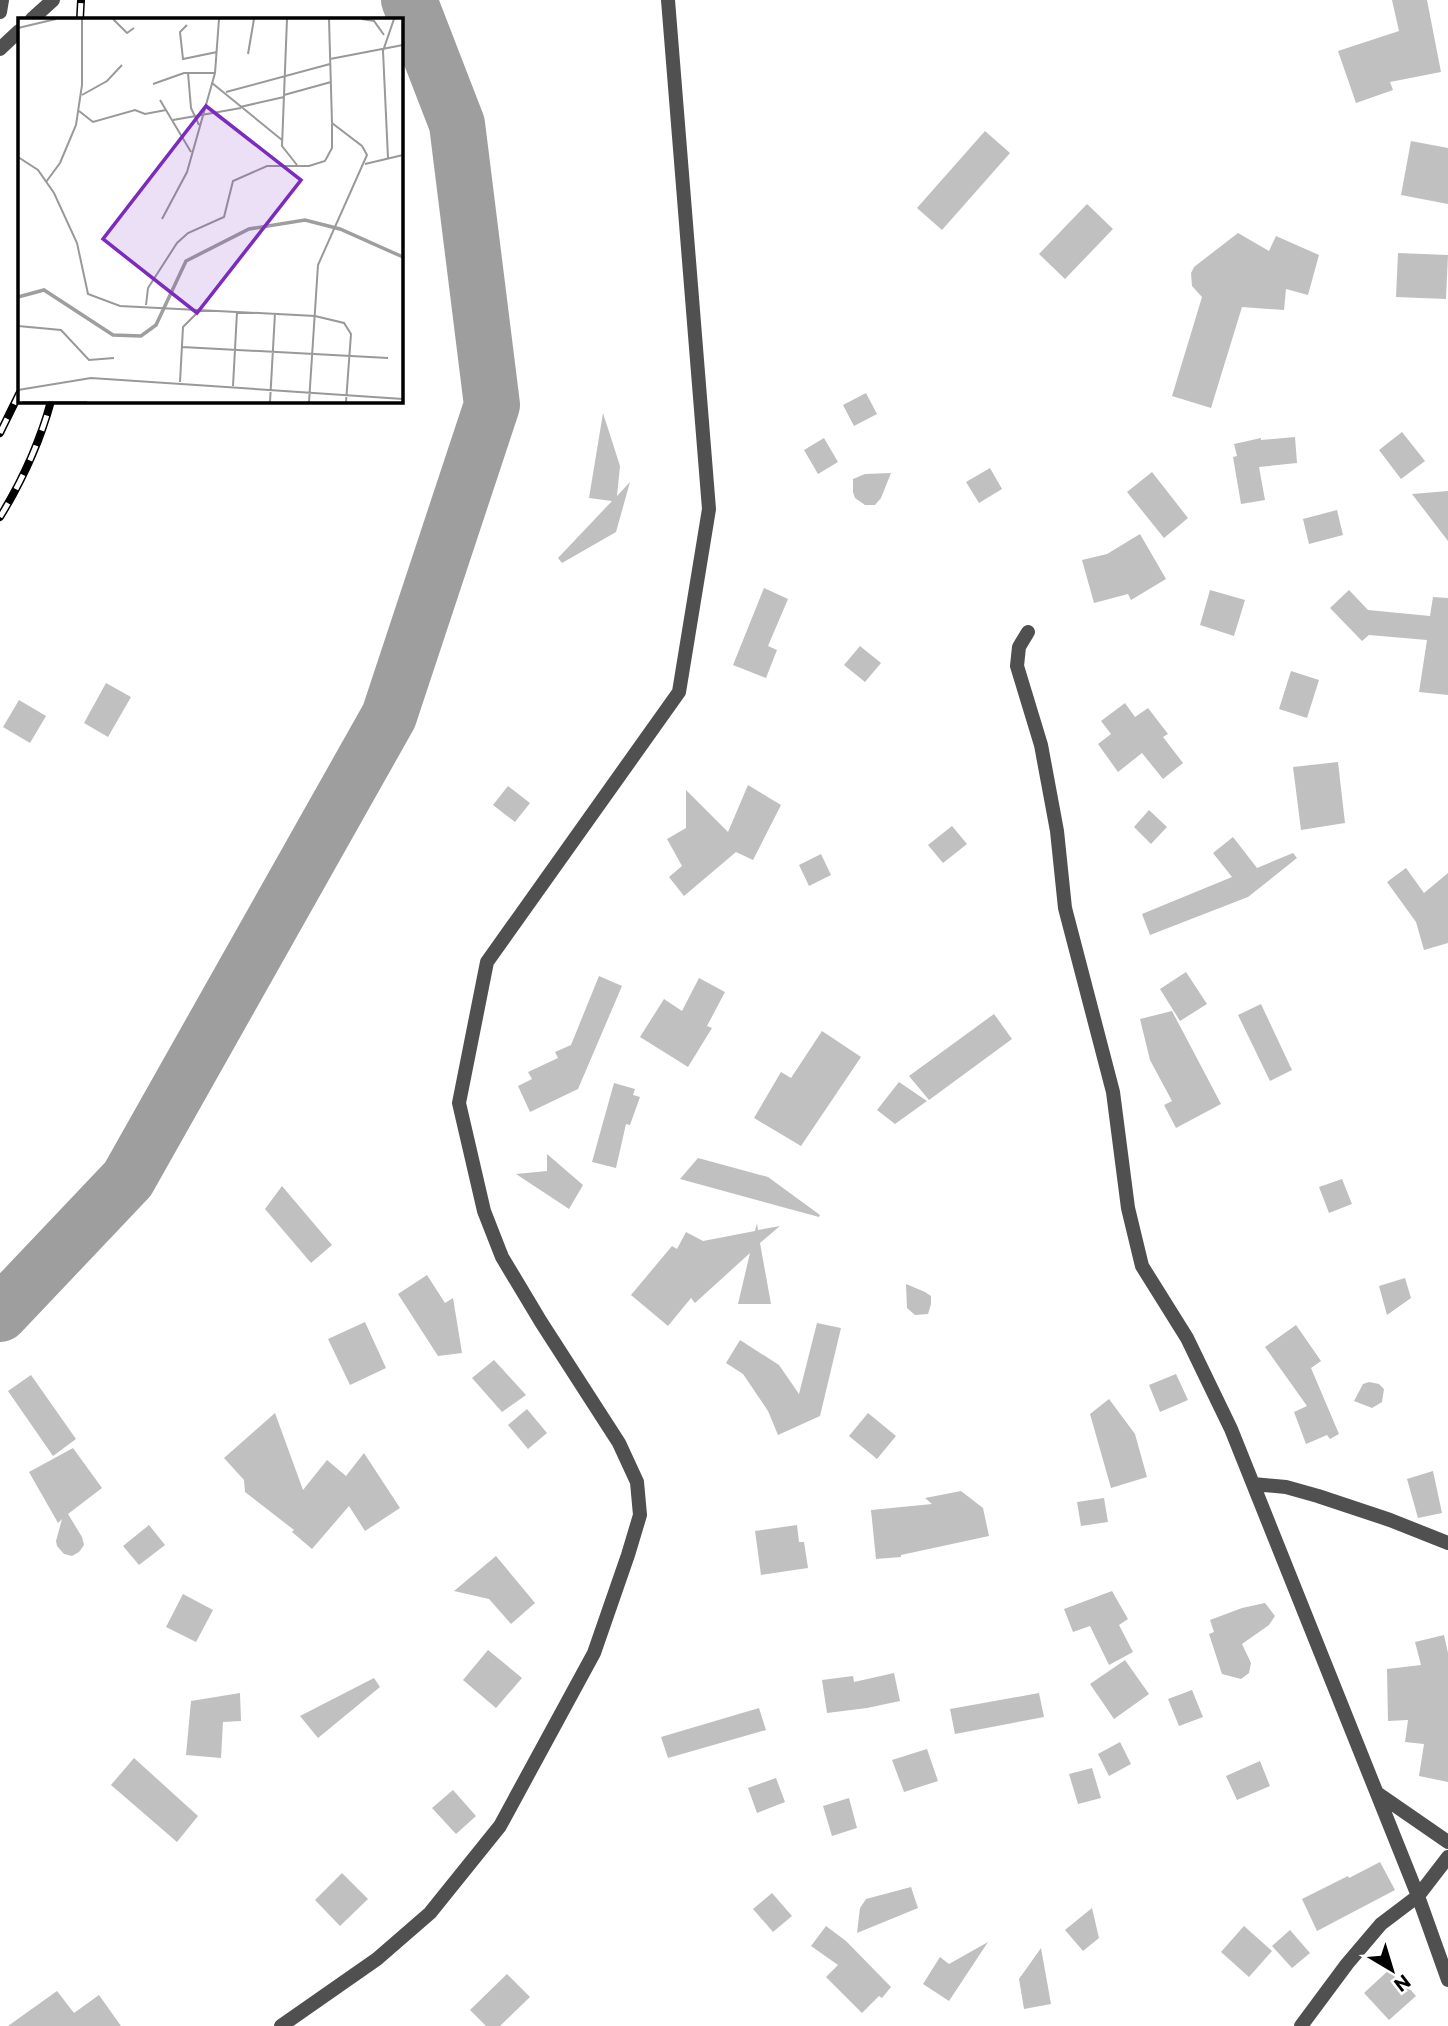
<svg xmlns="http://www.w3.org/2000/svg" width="1448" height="2026" font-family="Commissioner,sans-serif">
<rect width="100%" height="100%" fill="#fff"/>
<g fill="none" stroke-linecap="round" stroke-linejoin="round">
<path stroke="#9e9e9e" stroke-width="56" d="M 0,1314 L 128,1179 L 389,716 L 492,405 L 457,124 L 409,0"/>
</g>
<path fill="#c0c0c0" d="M 1392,0 L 1427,0 L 1441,72 L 1390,82 L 1393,90 L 1356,103 L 1338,51 L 1399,31 Z
M 985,131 L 1010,153 L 942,230 L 917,208 Z
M 1411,141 L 1448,148 L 1448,204 L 1401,195 Z
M 1087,204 L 1113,229 L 1065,279 L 1039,254 Z
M 1238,233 L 1269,251 L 1276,236 L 1319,255 L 1308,295 L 1286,289 L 1284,310 L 1242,307 L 1211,408 L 1172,396 L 1202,297 L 1192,286 L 1191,273 L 1194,267 Z
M 1398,253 L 1448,255 L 1446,299 L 1396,297 Z
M 866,393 L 877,414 L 854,426 L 843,405 Z
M 603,413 L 620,466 L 617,496 L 630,482 L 616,532 L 562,563 L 558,558 L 612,501 L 589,498 Z
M 1402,432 L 1425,461 L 1401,479 L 1379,450 Z
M 1295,437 L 1297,463 L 1259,467 L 1265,500 L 1241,504 L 1233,457 L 1237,456 L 1234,444 L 1261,438 L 1261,440 Z
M 824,438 L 838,462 L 818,474 L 804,450 Z
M 990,468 L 1002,489 L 979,503 L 966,482 Z
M 1152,472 L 1188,518 L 1164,538 L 1127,492 Z
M 891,473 L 881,498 L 875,505 L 865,505 L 855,498 L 853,492 L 853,479 L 865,474 Z
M 1448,491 L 1448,541 L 1412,494 Z
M 1337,510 L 1343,535 L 1309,544 L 1303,519 Z
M 1140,534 L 1166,579 L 1131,600 L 1128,594 L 1094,603 L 1082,560 L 1107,554 Z
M 764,588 L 788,599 L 768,646 L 777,650 L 766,678 L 733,665 Z
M 1210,590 L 1245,600 L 1234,636 L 1200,625 Z
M 1349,590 L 1368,610 L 1430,616 L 1433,597 L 1448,598 L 1448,695 L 1419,692 L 1427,640 L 1369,635 L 1362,641 L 1330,608 Z
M 860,646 L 881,663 L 865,682 L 844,665 Z
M 1291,671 L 1319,680 L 1307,718 L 1279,709 Z
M 106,683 L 131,697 L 108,737 L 84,723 Z
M 19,700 L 46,716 L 30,743 L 3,727 Z
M 1125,703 L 1135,717 L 1148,708 L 1168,734 L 1163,737 L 1183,763 L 1163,779 L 1142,753 L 1118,772 L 1098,744 L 1111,734 L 1101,721 Z
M 1338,762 L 1345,823 L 1301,830 L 1293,767 Z
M 748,785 L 781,805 L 753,860 L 736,852 L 684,896 L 669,877 L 682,866 L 667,839 L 686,828 L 686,790 L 728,832 Z
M 508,786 L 530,803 L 515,822 L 493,805 Z
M 1149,810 L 1167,827 L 1151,844 L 1134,827 Z
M 952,826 L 967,844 L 943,863 L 928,845 Z
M 1233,837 L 1257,868 L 1293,853 L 1297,858 L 1248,897 L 1150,935 L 1142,914 L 1232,877 L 1213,853 Z
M 821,854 L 831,875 L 809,886 L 799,865 Z
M 1406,868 L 1424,893 L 1448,873 L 1448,943 L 1424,950 L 1416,922 L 1387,882 Z
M 1186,972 L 1207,1004 L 1180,1021 L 1160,989 Z
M 599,976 L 622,986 L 578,1089 L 530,1112 L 518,1086 L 532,1079 L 528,1072 L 558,1058 L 555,1052 L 571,1045 Z
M 699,978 L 725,992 L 707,1026 L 712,1028 L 688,1067 L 640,1037 L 664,999 L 682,1011 Z
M 1261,1004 L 1292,1070 L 1270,1081 L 1238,1015 Z
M 1172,1011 L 1221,1104 L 1176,1128 L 1164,1105 L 1172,1101 L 1150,1060 L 1140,1019 Z
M 994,1014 L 1012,1039 L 929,1100 L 909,1076 Z
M 822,1031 L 861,1057 L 801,1146 L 754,1118 L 781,1072 L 791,1078 Z
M 899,1082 L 927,1101 L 895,1124 L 877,1110 Z
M 614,1083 L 635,1089 L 633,1095 L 640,1097 L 630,1125 L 626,1124 L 616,1168 L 592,1162 Z
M 547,1154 L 583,1185 L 569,1209 L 516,1174 L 547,1171 Z
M 698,1158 L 768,1177 L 820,1215 L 819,1217 L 680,1179 Z
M 1342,1179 L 1352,1204 L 1329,1213 L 1319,1187 Z
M 282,1186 L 332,1245 L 311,1263 L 265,1209 Z
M 757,1223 L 758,1230 L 780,1226 L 760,1243 L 771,1304 L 738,1304 L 750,1253 L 695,1303 L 691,1298 L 668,1326 L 631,1295 L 672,1246 L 677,1249 L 686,1232 L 703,1241 L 755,1231 Z
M 427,1275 L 445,1303 L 453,1298 L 462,1353 L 438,1356 L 398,1294 Z
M 1405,1278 L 1411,1298 L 1387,1315 L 1379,1286 Z
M 906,1284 L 925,1292 L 931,1296 L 931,1304 L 928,1314 L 915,1315 L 907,1308 Z
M 365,1322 L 386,1368 L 350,1385 L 328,1339 Z
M 817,1323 L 841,1328 L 820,1416 L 778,1435 L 768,1411 L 743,1374 L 726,1363 L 740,1340 L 779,1365 L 799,1394 Z
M 1296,1325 L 1321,1361 L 1311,1368 L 1339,1434 L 1330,1439 L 1327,1435 L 1306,1444 L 1294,1412 L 1307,1406 L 1265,1347 Z
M 494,1360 L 526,1395 L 502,1412 L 472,1378 Z
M 1176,1374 L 1188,1400 L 1160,1412 L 1149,1385 Z
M 31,1375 L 76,1439 L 53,1456 L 8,1391 Z
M 1369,1382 L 1379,1384 L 1384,1389 L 1382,1402 L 1372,1408 L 1354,1401 L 1363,1384 Z
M 1109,1399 L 1135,1434 L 1147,1477 L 1111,1488 L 1090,1414 Z
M 527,1409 L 547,1433 L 528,1449 L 508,1425 Z
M 275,1413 L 303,1490 L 327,1460 L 346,1476 L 364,1453 L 400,1508 L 365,1531 L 349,1506 L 312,1549 L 292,1532 L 294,1530 L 245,1492 L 244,1480 L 224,1458 Z
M 868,1413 L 896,1436 L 877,1459 L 849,1436 Z
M 73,1448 L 102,1488 L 68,1514 L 82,1537 L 84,1545 L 79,1552 L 72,1556 L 64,1554 L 57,1546 L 56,1541 L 62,1519 L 58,1523 L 29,1472 Z
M 1433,1471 L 1442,1513 L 1418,1518 L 1407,1479 Z
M 961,1491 L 983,1508 L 989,1536 L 901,1555 L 901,1557 L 876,1559 L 871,1510 L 932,1504 L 925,1498 Z
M 1104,1498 L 1108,1522 L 1081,1526 L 1077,1502 Z
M 149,1525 L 165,1545 L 139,1565 L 123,1546 Z
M 797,1525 L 799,1542 L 804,1542 L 808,1568 L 761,1575 L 755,1531 Z
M 496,1556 L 535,1603 L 511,1624 L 489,1599 L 454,1591 Z
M 1112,1591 L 1128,1619 L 1119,1625 L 1133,1652 L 1109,1665 L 1090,1626 L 1073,1632 L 1064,1609 Z
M 183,1594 L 213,1610 L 196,1642 L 166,1627 Z
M 1265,1603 L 1275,1616 L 1269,1625 L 1242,1644 L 1251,1663 L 1249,1673 L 1241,1679 L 1222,1674 L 1209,1634 L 1214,1632 L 1210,1620 L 1242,1608 Z
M 1444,1635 L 1448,1653 L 1448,1782 L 1419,1776 L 1424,1744 L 1405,1742 L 1408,1720 L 1388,1721 L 1387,1669 L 1421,1665 L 1415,1642 Z
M 488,1650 L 522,1678 L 496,1708 L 463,1680 Z
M 1125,1660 L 1149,1694 L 1114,1719 L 1090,1684 Z
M 894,1673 L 900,1701 L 867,1708 L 827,1713 L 822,1680 L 853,1676 L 854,1682 Z
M 374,1678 L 380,1687 L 318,1738 L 300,1716 Z
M 1192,1690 L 1203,1717 L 1179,1726 L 1168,1699 Z
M 240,1693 L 241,1721 L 223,1722 L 221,1758 L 186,1755 L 191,1701 Z
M 1039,1693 L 1044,1717 L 955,1734 L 950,1709 Z
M 759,1708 L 766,1730 L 668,1758 L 661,1737 Z
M 1120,1742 L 1131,1764 L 1109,1776 L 1098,1754 Z
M 927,1749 L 938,1781 L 904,1792 L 892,1760 Z
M 134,1758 L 198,1816 L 177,1842 L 111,1785 Z
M 1260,1761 L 1270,1786 L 1237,1800 L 1226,1776 Z
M 1092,1768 L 1101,1798 L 1078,1804 L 1069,1774 Z
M 776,1778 L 785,1802 L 757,1813 L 748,1788 Z
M 453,1790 L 476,1816 L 456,1834 L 432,1808 Z
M 849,1798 L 857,1828 L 832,1836 L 823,1806 Z
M 1380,1862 L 1395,1890 L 1317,1931 L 1302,1899 L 1348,1876 L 1349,1878 Z
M 342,1873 L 368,1899 L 340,1926 L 315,1900 Z
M 911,1887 L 918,1908 L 857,1933 L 860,1908 L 866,1899 Z
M 772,1893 L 792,1916 L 773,1932 L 753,1909 Z
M 1092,1908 L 1099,1938 L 1083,1951 L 1065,1930 Z
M 826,1926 L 846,1941 L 891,1987 L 882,1998 L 879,1996 L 862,2013 L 826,1977 L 838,1965 L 811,1946 Z
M 1244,1926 L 1272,1951 L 1249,1977 L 1221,1952 Z
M 1290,1930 L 1310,1953 L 1292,1968 L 1272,1946 Z
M 988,1942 L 949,2001 L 923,1984 L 940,1957 L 949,1964 Z
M 1041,1948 L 1051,2004 L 1024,2009 L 1019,1979 Z
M 1391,1968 L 1416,1996 L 1389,2020 L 1364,1993 Z
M 507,1974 L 530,1997 L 500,2026 L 486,2026 L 470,2010 Z
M 57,1991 L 74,2013 L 99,1995 L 121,2026 L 8,2026 Z"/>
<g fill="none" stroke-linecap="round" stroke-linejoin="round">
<path stroke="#505050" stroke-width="14" d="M 0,12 L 2,0
M 1028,632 L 1019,647 L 1017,666 L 1041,745 L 1057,831 L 1065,908 L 1113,1092 L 1128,1208 L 1142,1266 L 1187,1338 L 1231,1429 L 1418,1896 L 1448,1980
M 1253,1484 L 1286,1487 L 1318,1496 L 1390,1520 L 1448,1543
M 1377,1793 L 1448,1842
M 1301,2026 L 1347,1964 L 1381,1924 L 1418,1896 L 1448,1857"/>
<path stroke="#505050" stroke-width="14" d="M 32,19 L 53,0
M 0,49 L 19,31
M 281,2026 L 377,1959 L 430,1913 L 500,1826 L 594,1653 L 628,1555 L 640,1515 L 637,1482 L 619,1443 L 541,1322 L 502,1257 L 484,1211 L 459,1103 L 487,962 L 679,692 L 709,509 L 668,0"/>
<g stroke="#000" stroke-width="8">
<path id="rail" d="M 80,19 L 81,0
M 0,433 L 19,394
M 0,517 C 22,481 40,442 51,401"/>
</g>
<use href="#rail" stroke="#fff" stroke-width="5" stroke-dasharray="16" stroke-linecap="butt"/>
</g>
<g transform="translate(18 18)">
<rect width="385" height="385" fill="#fff"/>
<path fill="none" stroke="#9e9e9e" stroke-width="3.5" d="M 0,279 L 26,272 L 95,317 L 123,318 L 138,307 L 168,243 L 231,211 L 287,202 L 322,211 L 385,239"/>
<path fill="none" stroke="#999" stroke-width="2" d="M 95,1 L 109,15 L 116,10M 269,1 L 264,128 L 279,147M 344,1 L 356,3 L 366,17M 169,7 L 162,14 L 165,41 L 199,34M 0,10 L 38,1M 230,36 L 236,1M 312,41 L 385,27M 170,55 L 173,90 L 181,107M 194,65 L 264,122M 135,66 L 166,55 L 197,55M 208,74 L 312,46M 64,77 L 89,63 L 104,47M 266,77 L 313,64M 142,82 L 173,134M 222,89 L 266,79M 61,93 L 75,104 L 117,92 L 127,96 L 148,92M 155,102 L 223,90M 0,139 L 20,152 L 36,175 L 59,225 L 70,276 L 102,288 L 297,298 L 326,305 L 333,316 L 328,384M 370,140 L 365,33 L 376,1M 347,146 L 385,137M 28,164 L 42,145 L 58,107 L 64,67 L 64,1M 144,201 L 169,154 L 197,55 L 201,1M 128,287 L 130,270 L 159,225 L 170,215 L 206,199 L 215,163 L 249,148 L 291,148 L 307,143 L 314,130 L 314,106M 0,308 L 43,312 L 71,342 L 96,340M 164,329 L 370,340M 162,364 L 165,309 L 182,292M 215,368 L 219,294M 0,372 L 73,360 L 385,381M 4,384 L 69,384M 252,384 L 257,295M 291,384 L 300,247 L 349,137 L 344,128 L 314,105 L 311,1"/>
<path fill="#7b2cbf" fill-opacity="0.15" stroke="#7b2cbf" stroke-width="3.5" d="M 188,88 L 283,162 L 179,295 L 85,221 Z"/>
<rect width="385" height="385" fill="none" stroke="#000" stroke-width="3.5"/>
</g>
<g transform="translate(1392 1970) rotate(142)" stroke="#ffffff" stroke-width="5" paint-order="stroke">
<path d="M0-5L12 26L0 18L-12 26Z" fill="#000000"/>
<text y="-10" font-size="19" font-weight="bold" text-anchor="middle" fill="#000000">N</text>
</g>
</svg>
